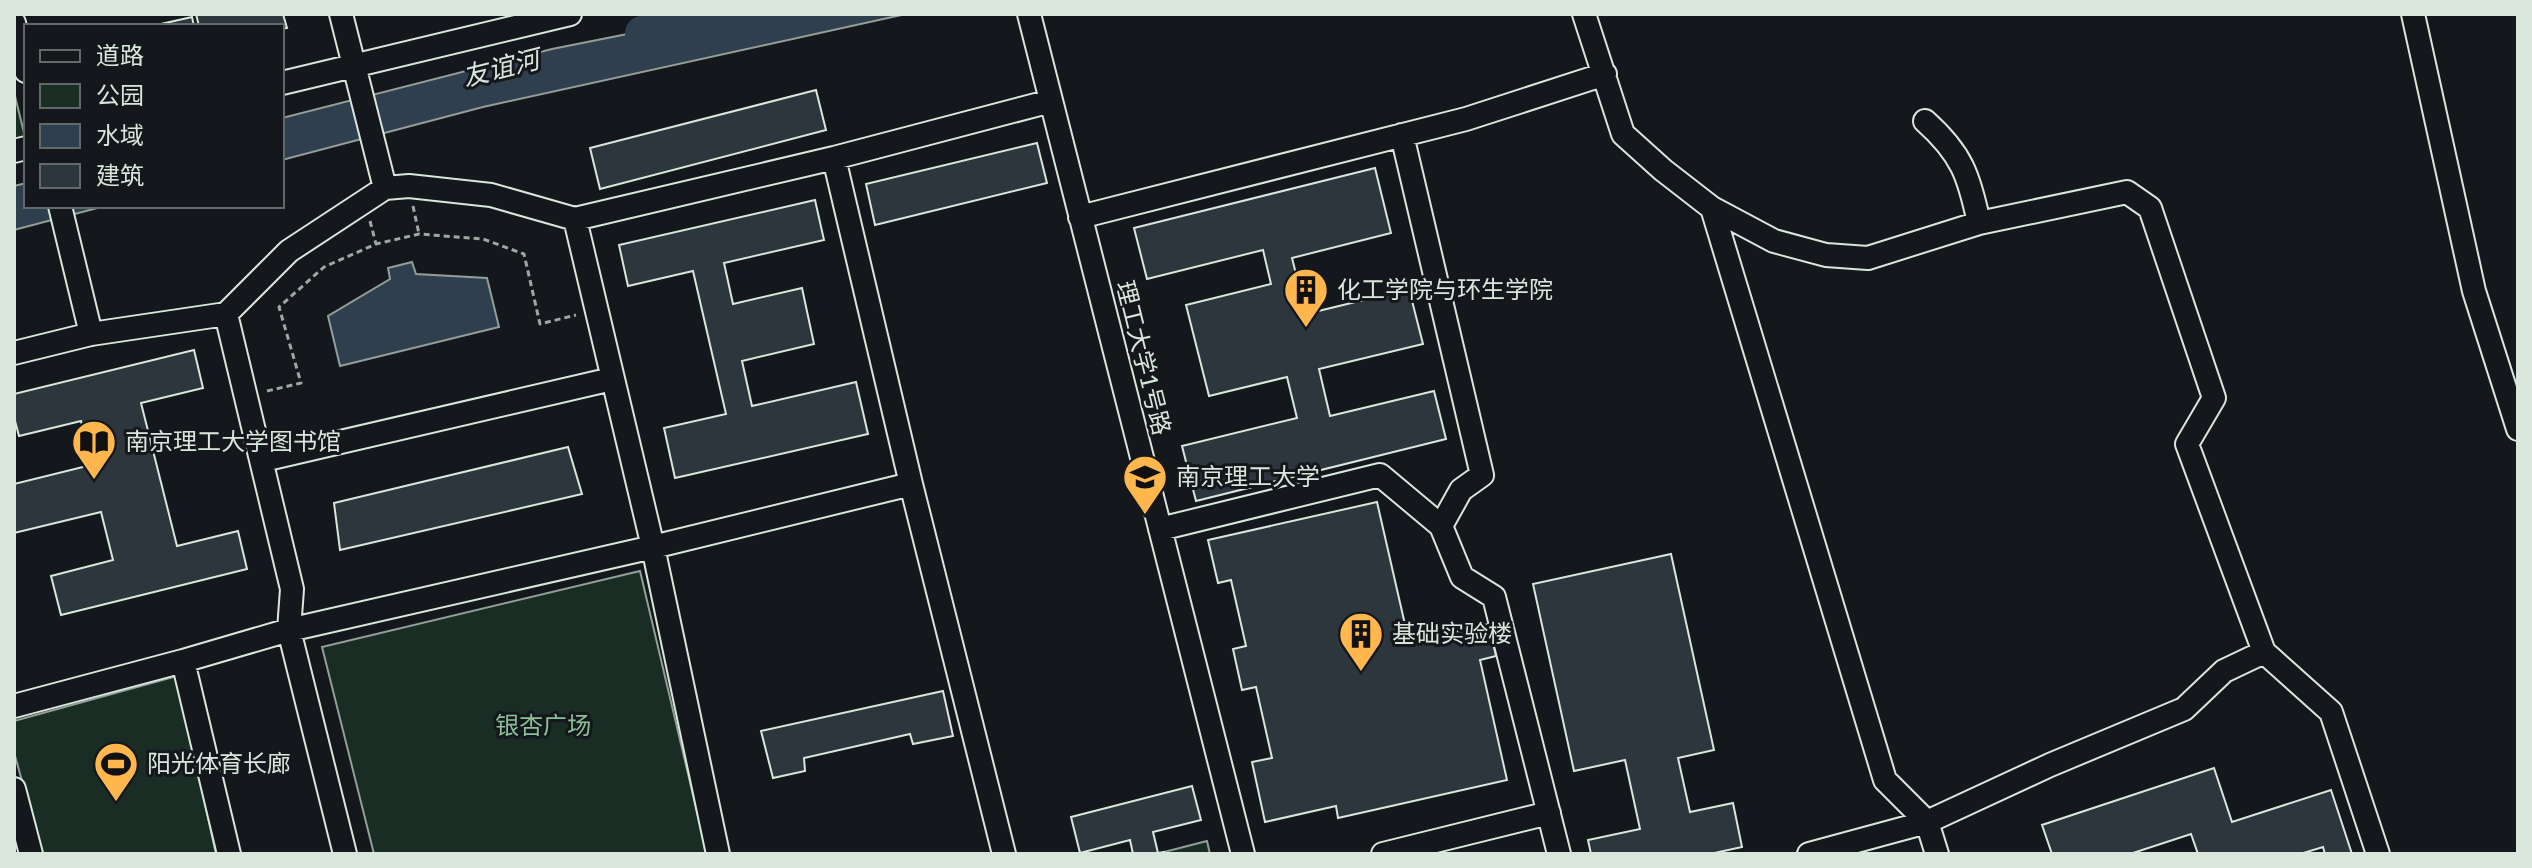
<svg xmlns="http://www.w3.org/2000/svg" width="2532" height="868" font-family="Lato,'Noto Sans SC',sans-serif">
<rect width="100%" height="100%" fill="#14181c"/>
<path fill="#1a2d24" stroke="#939e99" stroke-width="2" d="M 14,92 L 26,141 L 14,148 Z
M 640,571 L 707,854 L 374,854 L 322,647 Z
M 177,676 L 216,854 L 42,854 L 14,752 L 14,721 Z
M 1207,841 L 1210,854 L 1164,854 L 1164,852 Z"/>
<path fill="#2f3f4d" stroke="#939e99" stroke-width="2" d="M 728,14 L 906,14 L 483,107 L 282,160 L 282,118 L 552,49 Z
M 26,183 L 26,206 L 105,206 L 14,230 L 14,186 Z
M 412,262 L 416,274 L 487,278 L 499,327 L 340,366 L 328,316 L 390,279 L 388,268 Z"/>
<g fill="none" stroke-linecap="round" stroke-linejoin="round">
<path stroke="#2f3f4d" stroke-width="34" d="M 642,33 L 719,14"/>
</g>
<path fill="#2c363c" stroke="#d8e6dc" stroke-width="2" d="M 196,14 L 283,14 L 287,28 L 282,29 L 282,26 L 199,26 Z
M 192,17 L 194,26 L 152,26 Z
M 816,90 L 826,130 L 600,189 L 590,148 Z
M 1037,143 L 1047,183 L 875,225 L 866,184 Z
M 1375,168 L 1391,233 L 1292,258 L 1306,314 L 1409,289 L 1423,344 L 1319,369 L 1330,416 L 1434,391 L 1446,439 L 1196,501 L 1182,446 L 1297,418 L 1287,377 L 1209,396 L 1186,305 L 1271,284 L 1263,250 L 1147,279 L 1134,228 Z
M 815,200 L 824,240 L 724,263 L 733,304 L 802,288 L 814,344 L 742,361 L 752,406 L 856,382 L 868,434 L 675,478 L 664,428 L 726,414 L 693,271 L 628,286 L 619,245 Z
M 194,350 L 203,388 L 141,403 L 177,546 L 238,531 L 247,569 L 61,615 L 51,576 L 113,560 L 101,512 L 14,533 L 14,484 L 91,465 L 81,421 L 19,436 L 14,417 L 14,394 Z
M 568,447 L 582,494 L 340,550 L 334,503 Z
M 1377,502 L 1409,642 L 1489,624 L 1496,656 L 1480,660 L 1507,780 L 1338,818 L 1336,806 L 1265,822 L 1252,762 L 1272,758 L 1256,687 L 1242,690 L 1233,649 L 1246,646 L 1231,580 L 1218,583 L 1208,540 Z
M 1671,554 L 1714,750 L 1678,758 L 1690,812 L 1733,803 L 1742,847 L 1710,854 L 1591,854 L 1588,840 L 1640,829 L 1625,760 L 1574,771 L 1533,584 Z
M 943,691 L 953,736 L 913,744 L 910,734 L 804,758 L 805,771 L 773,778 L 761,731 Z
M 2214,768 L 2232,822 L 2331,790 L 2352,854 L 2325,854 L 2323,847 L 2300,854 L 2198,854 L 2191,834 L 2130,854 L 2052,854 L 2042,825 Z
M 1192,786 L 1201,820 L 1153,832 L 1158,853 L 1164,852 L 1164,854 L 1133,854 L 1130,840 L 1080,853 L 1071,817 Z"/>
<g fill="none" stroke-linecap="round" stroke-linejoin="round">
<g stroke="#d8e6dc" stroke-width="26">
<path id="minor" d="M 341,14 L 385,188
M 1029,14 L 1243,854
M 1584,14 L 1623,134 L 1663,170 L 1712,208 L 1774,241 L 1826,255 L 1868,258 L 1979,223 L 2127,192 L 2150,208 L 2214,398 L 2187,444 L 2264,652
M 2413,14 L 2474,291 L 2518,429
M 14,23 L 26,71
M 282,83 L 570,14
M 1925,121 C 1962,154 1969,176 1979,223
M 1402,135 L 1482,475 L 1461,490 L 1441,526 L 1462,577 L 1494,597 L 1559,854
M 14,151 L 26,148
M 834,158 L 911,484 L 1004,854
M 60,206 L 91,334
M 1712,208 L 1885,780 L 1927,822 L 2050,765 L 2184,709 L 2224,671 L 2264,652 L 2331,712 L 2378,854
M 1080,217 L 1466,119 L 1605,74
M 575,219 L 653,547 L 911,484
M 226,314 L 292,589 L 289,630 L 183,661 L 229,854
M 14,353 L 91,334 L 226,314 L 289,251 L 385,188 L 409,186 L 491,195 L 575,219 L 834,158 L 1051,101
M 263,460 L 612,379
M 1160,529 L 1380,475 L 1441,526
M 14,706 L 183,661
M 14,789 L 31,854
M 345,854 L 289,630 L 653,547 L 718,854
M 1383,854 L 1549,813
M 1809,854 L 1927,822 L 1937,854"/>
</g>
<path stroke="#9da8a2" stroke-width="3" stroke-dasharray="6 4" stroke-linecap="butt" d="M 413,206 L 419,234
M 370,221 L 376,244
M 267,391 L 301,383 L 279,307 L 324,267 L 376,244 L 419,234 L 483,239 L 524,254 L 540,324 L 576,315"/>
<use href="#minor" stroke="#14181c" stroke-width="22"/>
</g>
<defs>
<g id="building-pin" transform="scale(2.3)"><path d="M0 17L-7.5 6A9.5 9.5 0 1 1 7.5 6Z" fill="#ffb74d" stroke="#14181c"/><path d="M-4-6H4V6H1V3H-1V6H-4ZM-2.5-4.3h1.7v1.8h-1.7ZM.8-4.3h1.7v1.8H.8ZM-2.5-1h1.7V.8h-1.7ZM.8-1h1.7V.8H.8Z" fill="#111"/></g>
<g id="library-pin" transform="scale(2.3)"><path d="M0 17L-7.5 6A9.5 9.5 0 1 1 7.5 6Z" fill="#ffb74d" stroke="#14181c"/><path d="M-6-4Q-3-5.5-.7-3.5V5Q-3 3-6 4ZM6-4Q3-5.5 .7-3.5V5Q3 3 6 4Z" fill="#111"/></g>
<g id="university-pin" transform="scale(2.3)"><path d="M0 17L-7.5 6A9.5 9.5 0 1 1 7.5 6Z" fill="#ffb74d" stroke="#14181c"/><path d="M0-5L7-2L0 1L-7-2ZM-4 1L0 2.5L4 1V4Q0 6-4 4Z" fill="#111"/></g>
<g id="stadium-pin" transform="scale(2.3)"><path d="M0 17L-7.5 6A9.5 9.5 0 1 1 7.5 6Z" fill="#ffb74d" stroke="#14181c"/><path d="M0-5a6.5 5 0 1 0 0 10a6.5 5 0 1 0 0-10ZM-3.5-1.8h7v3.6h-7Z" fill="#111"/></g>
</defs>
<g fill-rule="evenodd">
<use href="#building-pin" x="1306" y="290"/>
<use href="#library-pin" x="94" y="442"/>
<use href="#university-pin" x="1145" y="477"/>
<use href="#building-pin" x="1361" y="634"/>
<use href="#stadium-pin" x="116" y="764"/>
</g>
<g text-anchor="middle" stroke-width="6" stroke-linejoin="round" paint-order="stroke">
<g font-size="24" fill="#d8e6dc" stroke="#14181c" text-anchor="start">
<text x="1337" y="298">化工学院与环生学院</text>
<text x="125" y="450">南京理工大学图书馆</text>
<text x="1176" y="485">南京理工大学</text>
<text x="1392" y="642">基础实验楼</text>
<text x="147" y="772">阳光体育长廊</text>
</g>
<g font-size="24" fill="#d8e6dc" stroke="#14181c">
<text transform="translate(1143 358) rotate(76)" y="8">理工大学1号路</text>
</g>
<g font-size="24" fill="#8ac095" stroke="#14181c">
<text x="543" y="734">银杏广场</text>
</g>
<g font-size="26" font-style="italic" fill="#d8e6dc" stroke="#14181c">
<text transform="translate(501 68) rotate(-14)" y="9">友谊河</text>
</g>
</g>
<rect width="2532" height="868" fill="none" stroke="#d8e6dc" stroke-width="32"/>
<rect x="24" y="24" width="260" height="184" fill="#14181c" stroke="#626a69" stroke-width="2"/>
<rect x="40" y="50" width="40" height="12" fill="#14181c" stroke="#626a69" stroke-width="2"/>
<text x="96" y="64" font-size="24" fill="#d8e6dc">道路</text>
<rect x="40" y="84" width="40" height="24" fill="#1a2d24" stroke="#626a69" stroke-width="2"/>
<text x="96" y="104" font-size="24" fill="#d8e6dc">公园</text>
<rect x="40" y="124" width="40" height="24" fill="#2f3f4d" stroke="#626a69" stroke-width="2"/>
<text x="96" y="144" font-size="24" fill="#d8e6dc">水域</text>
<rect x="40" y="164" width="40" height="24" fill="#2c363c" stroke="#626a69" stroke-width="2"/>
<text x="96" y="184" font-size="24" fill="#d8e6dc">建筑</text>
</svg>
